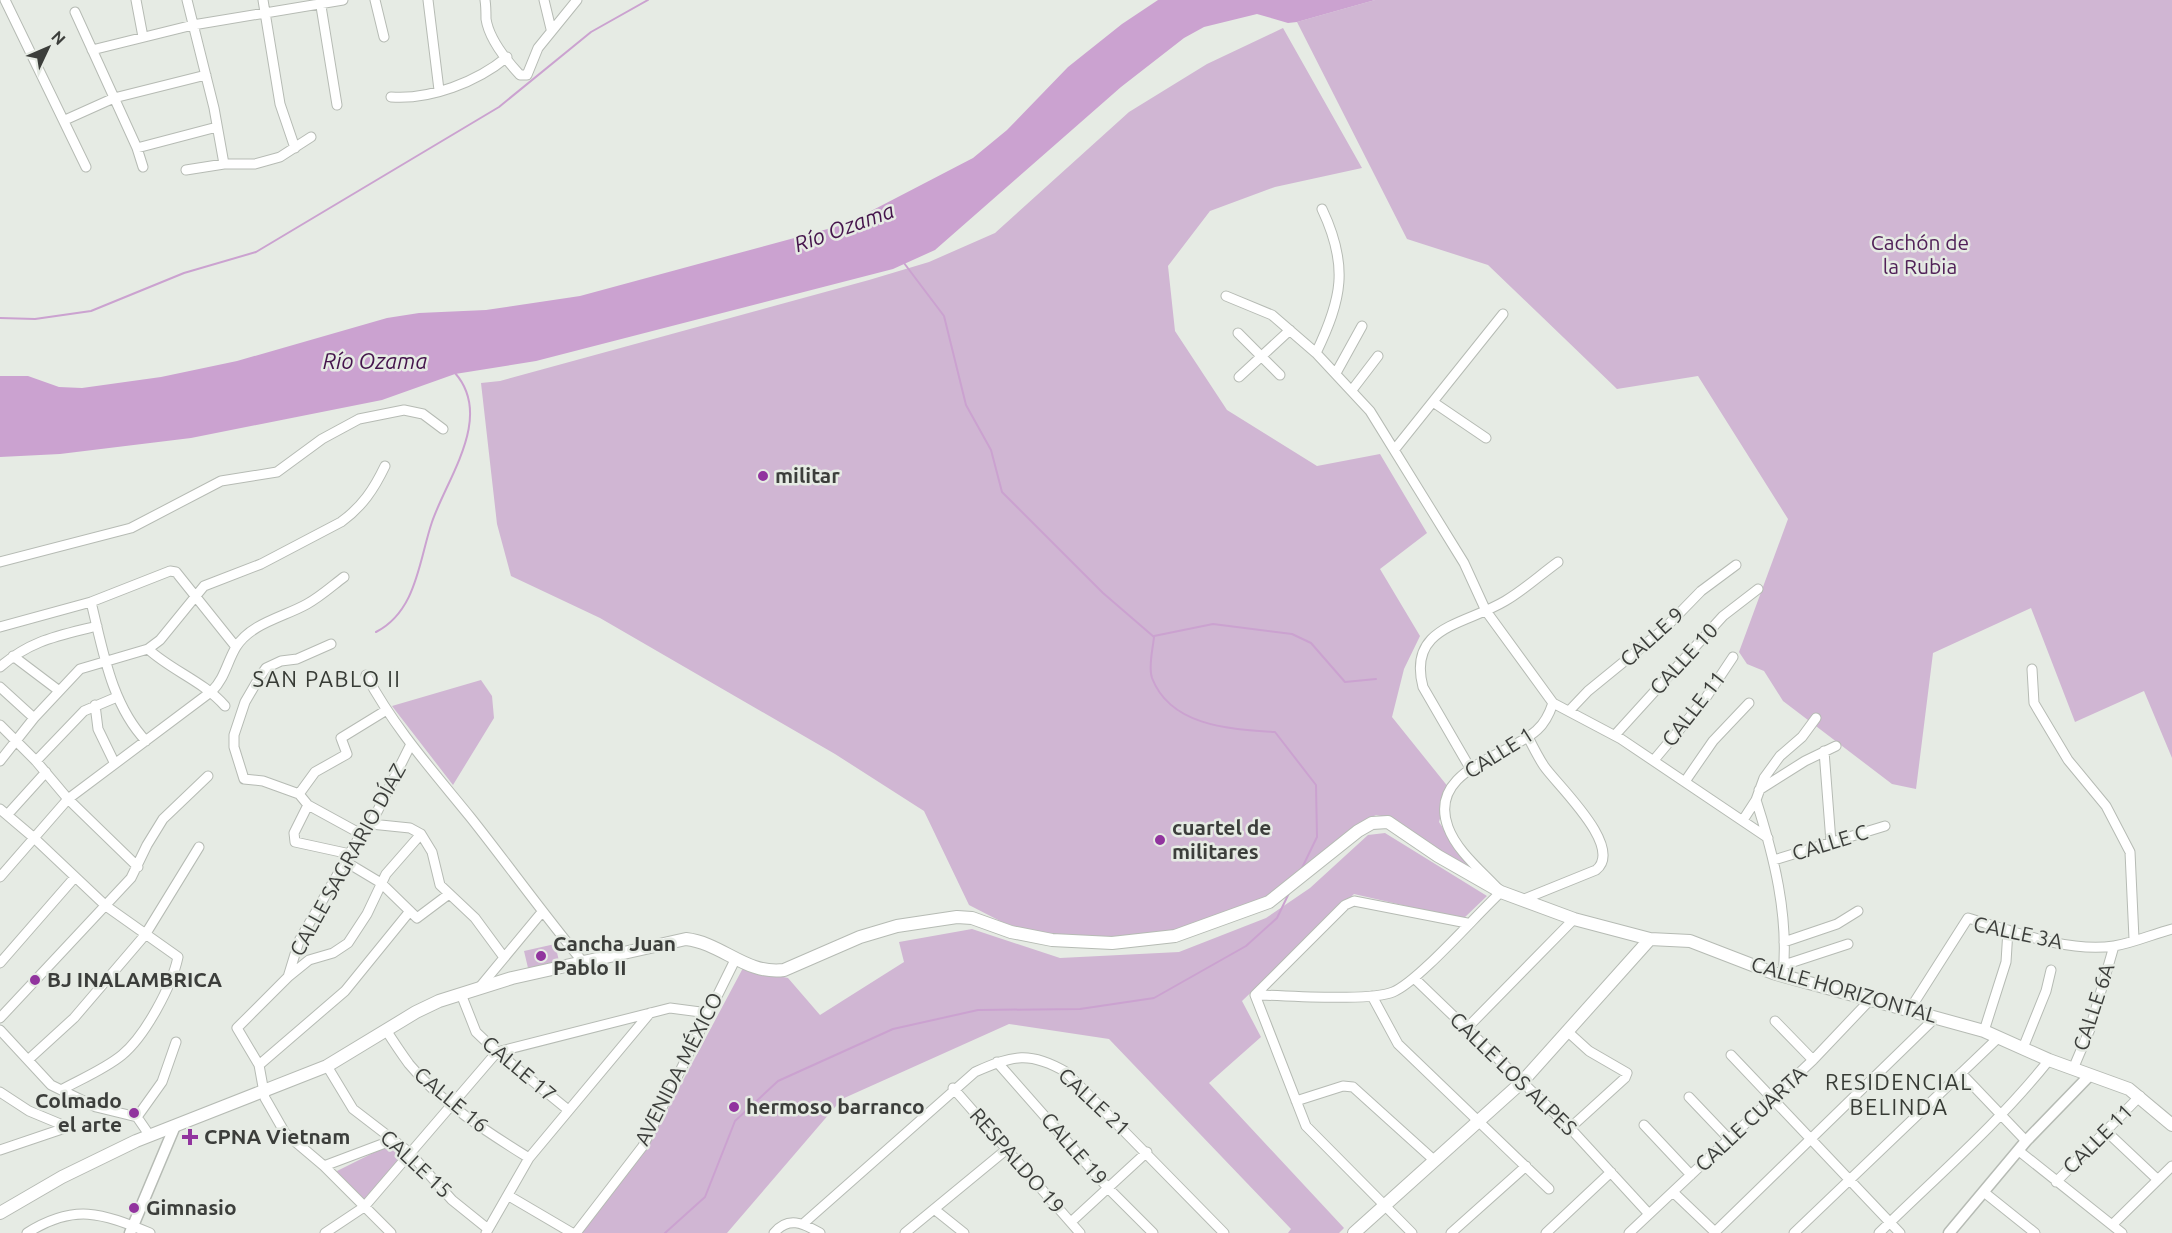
<svg xmlns="http://www.w3.org/2000/svg" width="2172" height="1233" font-family="Ubuntu,sans-serif">
<rect width="100%" height="100%" fill="#e6ebe4"/>
<path fill="#d0b6d3" d="M 1375,0 L 2172,0 L 2172,758 L 2144,691 L 2075,722 L 2031,608 L 1933,653 L 1916,789 L 1892,784 L 1783,701 L 1764,671 L 1747,664 L 1739,652 L 1788,519 L 1698,376 L 1617,389 L 1488,265 L 1407,239 L 1297,22 Z
M 1283,28 L 1362,168 L 1275,187 L 1210,211 L 1168,266 L 1175,331 L 1227,410 L 1317,466 L 1380,454 L 1427,533 L 1380,569 L 1420,636 L 1404,669 L 1392,717 L 1449,788 L 1439,822 L 1473,873 L 1394,819 L 1376,815 L 1356,825 L 1270,901 L 1176,934 L 1116,940 L 1049,938 L 1002,922 L 969,905 L 924,811 L 835,754 L 600,618 L 511,576 L 497,524 L 481,383 L 500,381 L 869,280 L 929,262 L 995,233 L 1129,112 L 1207,64 Z
M 481,680 L 492,696 L 494,718 L 453,785 L 392,706 Z
M 1385,833 L 1487,896 L 1463,919 L 1354,894 L 1242,1001 L 1261,1037 L 1209,1083 L 1344,1228 L 1339,1233 L 1288,1233 L 1291,1229 L 1109,1039 L 1009,1024 L 842,1099 L 727,1233 L 582,1233 L 647,1148 L 743,968 L 788,978 L 820,1015 L 904,962 L 899,942 L 972,929 L 1060,958 L 1179,952 L 1266,918 L 1310,888 L 1368,835 Z
M 555,944 L 559,961 L 528,968 L 524,951 Z
M 393,1143 L 411,1157 L 367,1205 L 335,1172 Z"/>
<path fill="#cba2d0" d="M 1158,0 L 1375,0 L 1297,22 L 1288,23 L 1257,14 L 1204,27 L 1184,38 L 1121,87 L 935,250 L 893,269 L 536,361 L 455,374 L 382,400 L 191,438 L 60,454 L 0,457 L 0,376 L 28,376 L 59,387 L 82,388 L 161,377 L 237,361 L 387,318 L 419,313 L 486,310 L 580,296 L 846,224 L 973,158 L 1007,130 L 1068,67 L 1122,24 Z"/>
<g fill="none" stroke-linecap="round" stroke-linejoin="round">
<path stroke="#cba2d0" stroke-width="2" d="M 904,263 L 944,316 L 966,405 L 991,450 L 1002,492 L 1103,593 L 1154,637 C 1153,648 1148,667 1152,678 C 1171,727 1231,729 1275,732 L 1316,785 L 1317,837 L 1301,870
M 0,318 L 35,319 L 91,311 L 184,273 L 256,252 L 499,107 L 591,32 L 648,0
M 376,632 C 417,611 419,560 432,522 C 447,478 494,417 455,373
M 1154,636 L 1213,624 L 1292,634 L 1311,643 L 1345,682 L 1376,679
M 665,1233 L 705,1197 L 735,1121 L 778,1081 L 893,1029 L 978,1010 L 1080,1009 L 1154,998 L 1246,946 L 1277,918 L 1290,891"/>
<g stroke="#b6bbb4" stroke-width="11">
<path id="minor" d="M 5,0 L 86,167
M 136,0 L 143,37
M 187,0 L 214,108 L 224,164
M 263,0 L 280,104 L 295,148
M 320,0 L 337,105
M 375,0 L 384,37
M 428,0 L 439,90
M 485,0 C 486,6 486,13 486,19 C 489,39 507,61 520,75 L 527,75 L 538,48 L 577,0
M 544,0 L 551,29
M 75,12 L 137,148 L 143,167
M 92,50 L 193,25 L 343,0
M 391,97 C 430,100 477,82 507,57
M 65,120 L 114,98 L 206,75
M 137,148 L 217,127
M 186,170 L 224,164 L 255,164 L 280,157 L 311,137
M 1226,296 L 1272,315 L 1316,353 L 1370,411 L 1464,563 L 1486,611 L 1553,703 L 1621,739 L 1768,838
M 1238,333 L 1280,375
M 1316,353 C 1342,299 1349,266 1322,209
M 1336,373 L 1362,326
M 1239,377 L 1290,330
M 1352,390 L 1378,356
M 1433,402 L 1486,438
M 1395,449 L 1503,314
M 0,562 L 131,528 L 221,481 L 277,472 L 322,439 L 359,419 L 404,410 L 423,414 L 443,429
M 91,602 C 103,650 111,704 146,741
M 0,627 L 91,602 L 170,571 L 176,572 L 236,647
M 331,644 L 297,659 L 281,661 L 266,668 L 259,678 L 245,702 L 234,735 L 234,747 L 244,779 L 263,781 L 299,794 L 308,805 L 361,834
M 148,649 C 172,671 203,681 225,706
M 13,656 L 58,690
M 0,667 C 31,640 58,636 97,626
M 2032,669 L 2034,703 L 2068,760 L 2106,806 L 2130,852 L 2134,939
M 366,675 C 395,729 433,771 471,818 C 509,866 544,915 583,962
M 0,687 L 34,718
M 95,705 L 98,729 L 114,762
M 1569,711 L 1588,691 L 1664,629 L 1701,591 L 1736,565
M 0,725 L 36,761 L 68,799 L 138,867
M 1615,735 L 1723,616 L 1758,589
M 1824,751 L 1831,842
M 1654,760 L 1705,699 L 1733,657
M 0,761 L 34,718 L 80,669 L 148,649 L 160,640 L 204,586 L 261,564 L 341,522 C 362,507 374,489 385,466
M 36,761 L 84,711 L 117,697
M 1470,768 L 1423,687 C 1407,626 1465,625 1505,601 C 1524,590 1540,575 1558,562
M 1686,780 L 1713,741 L 1749,703
M 1759,790 L 1805,761 L 1836,746
M 299,794 L 315,772 L 347,754 L 341,738 L 385,711
M 1756,800 C 1774,856 1789,916 1783,975
M 308,805 L 294,833 L 295,842 L 350,854
M 0,809 L 33,837 L 106,906 L 178,957 C 172,986 145,1036 122,1055 C 105,1069 81,1079 61,1090
M 8,814 L 46,772
M 1743,820 L 1756,800 L 1764,778 L 1780,756 L 1802,737 L 1816,718
M 371,824 L 410,828 L 421,834 L 432,852 L 440,885 L 475,918 L 503,956
M 1774,860 L 1885,826
M 346,862 L 381,883 L 417,918 L 449,894
M 0,877 L 68,799 L 212,691 C 225,678 227,662 236,647 C 251,623 284,617 307,604 C 320,597 332,586 344,577
M 1522,900 L 1596,870 C 1625,847 1556,784 1544,766 C 1538,757 1533,747 1528,737
M 1784,942 L 1837,924 L 1858,911
M 0,963 L 75,877
M 1784,965 L 1848,944
M 288,977 L 309,960 L 333,953 L 348,943 L 367,914 L 386,874 L 421,834
M 1414,978 L 1570,1128 L 1649,1214
M 479,988 L 542,912
M 461,994 L 476,1032 L 497,1052 L 567,1109
M 1255,995 C 1285,995 1369,1002 1393,992 C 1418,982 1477,914 1501,892 C 1483,872 1457,852 1448,827 C 1427,769 1508,757 1537,730 C 1545,723 1550,712 1553,703
M 1255,995 L 1306,1126 L 1412,1233
M 1255,995 L 1345,905 L 1354,901 L 1467,923
M 1372,996 L 1398,1044 L 1549,1189
M 1910,1009 L 1968,918 C 2012,931 2068,953 2114,946 C 2133,943 2153,934 2172,929
M 0,1018 L 131,878 L 147,845 L 163,819 L 208,776
M 1775,1021 L 1813,1060
M 1466,1029 L 1574,919
M 0,1030 L 51,1085 L 96,1107 L 137,1117 L 150,1136
M 386,1030 C 393,1041 401,1053 409,1064 C 440,1102 487,1132 529,1158
M 1567,1031 L 1589,1051 L 1627,1073 L 1625,1078 L 1570,1128
M 1984,1031 L 2006,962 L 2008,930
M 2023,1048 L 2046,991 L 2051,970
M 1731,1055 L 1900,1233
M 28,1060 L 74,1018 L 145,935 L 199,847
M 997,1062 L 1108,1188 L 1153,1233
M 259,1065 L 345,991 L 410,911
M 327,1066 L 353,1109 L 409,1152 L 452,1200 L 488,1229
M 2073,1069 L 2090,1029 L 2114,946
M 1961,1073 L 2026,1141
M 953,1088 L 1080,1233
M 0,1092 L 29,1111 L 65,1126 L 65,1128 L 0,1150
M 1689,1097 L 1729,1139
M 1296,1101 L 1343,1086 L 1353,1087 L 1435,1161
M 137,1117 L 162,1082 L 176,1042
M 1644,1125 L 1691,1175
M 2106,1131 L 2158,1180
M 2019,1151 L 2122,1233
M 324,1166 L 393,1140
M 2056,1182 L 2140,1096
M 1673,1192 L 1716,1233
M 1985,1193 L 2035,1233
M 509,1196 L 572,1233
M 934,1209 L 964,1233
M 1071,1222 L 1147,1152
M 804,1223 L 975,1072 C 1013,1055 1030,1051 1066,1072 L 1224,1233
M 2112,1225 L 2172,1166
M 1715,1232 L 1936,1017
M 27,1233 C 75,1203 101,1213 150,1233
M 325,1233 L 364,1207 L 497,1052 L 670,1008 L 708,1013
M 391,1233 L 324,1166 L 285,1133 L 265,1098 L 259,1065 L 237,1028 L 288,977 L 299,941 L 361,834 L 371,824 L 410,746
M 486,1233 L 529,1158 L 650,1013
M 576,1233 L 643,1146 L 735,960
M 774,1233 C 788,1216 803,1223 820,1233
M 905,1233 L 1007,1149
M 1451,1233 L 1526,1166
M 1546,1233 L 1611,1172
M 1629,1233 L 1813,1060 L 1869,1001
M 1794,1233 L 1999,1037
M 1879,1233 C 1937,1176 1998,1124 2049,1060"/>
</g>
<g stroke="#b6bbb4" stroke-width="13">
<path id="tertiary" d="M 130,1233 L 175,1126
M 1949,1233 L 2026,1141 L 2090,1075"/>
</g>
<g stroke="#b6bbb4" stroke-width="14">
<path id="secondary" d="M 0,1213 L 62,1177 L 136,1141 L 327,1066 L 416,1012 L 439,1001 L 512,978 L 686,939 C 722,943 746,975 784,970 L 860,937 L 897,926 L 957,917 L 972,918 L 1011,932 L 1052,940 L 1112,943 L 1175,936 L 1269,902 L 1358,831 L 1372,823 L 1388,822 L 1438,856 L 1501,892 L 1574,919 L 1650,939 L 1690,941 L 1773,973 L 1984,1031 L 2049,1060 L 2129,1089 L 2172,1125
M 1354,1233 L 1522,1082 L 1650,939"/>
</g>
<use href="#minor" stroke="#fff" stroke-width="9"/>
<use href="#tertiary" stroke="#fff" stroke-width="10"/>
<use href="#secondary" stroke="#fff" stroke-width="12"/>
</g>
<g fill="#91349e" stroke="#e6ebe4" stroke-width="2">
<circle cx="763" cy="476" r="6"/>
<circle cx="1160" cy="840" r="6"/>
<circle cx="541" cy="956" r="6"/>
<circle cx="35" cy="980" r="6"/>
<circle cx="734" cy="1107" r="6"/>
<circle cx="134" cy="1113" r="6"/>
<path d="M187 1128h6v6h6v6h-6v6h-6v-6h-6v-6h6z"/>
<circle cx="134" cy="1208" r="6"/>
</g>
<g text-anchor="middle" stroke-width="5" stroke-linejoin="round" paint-order="stroke">
<g font-size="21" fill="#512158" stroke="#e6ebe4">
<text x="1920" y="250">Cachón de<tspan x="1920" dy="24">la Rubia</tspan></text>
</g>
<g font-size="21" font-weight="bold" fill="#3c3e3b" stroke="#e6ebe4" text-anchor="start">
<text x="775" y="483">militar</text>
<text x="1172" y="835">cuartel de<tspan x="1172" dy="24">militares</tspan></text>
<text x="553" y="951">Cancha Juan<tspan x="553" dy="24">Pablo II</tspan></text>
<text x="47" y="987">BJ INALAMBRICA</text>
<text x="122" y="1108" text-anchor="end">Colmado<tspan x="122" dy="24">el arte</tspan></text>
<text x="746" y="1114">hermoso barranco</text>
<text x="204" y="1144">CPNA Vietnam</text>
<text x="146" y="1215">Gimnasio</text>
</g>
<g font-size="21" fill="#3c3e3b" stroke="#e6ebe4">
<text transform="translate(1652 637) rotate(-42)" y="7">CALLE 9</text>
<text transform="translate(1684 659) rotate(-47)" y="7">CALLE 10</text>
<text transform="translate(1694 709) rotate(-52)" y="7">CALLE 11</text>
<text transform="translate(1499 753) rotate(-32)" y="7">CALLE 1</text>
<text transform="translate(1830 843) rotate(-17)" y="7">CALLE C</text>
<text transform="translate(348 860) rotate(-61)" y="7">CALLE SAGRARIO DÍAZ</text>
<text transform="translate(2018 933) rotate(12)" y="7">CALLE 3A</text>
<text transform="translate(1844 990) rotate(16)" y="7">CALLE HORIZONTAL</text>
<text transform="translate(2094 1007) rotate(-72)" y="7">CALLE 6A</text>
<text transform="translate(519 1069) rotate(40)" y="7">CALLE 17</text>
<text transform="translate(679 1069) rotate(-63)" y="7">AVENIDA MÉXICO</text>
<text transform="translate(1513 1074) rotate(44)" y="7">CALLE LOS ALPES</text>
<text transform="translate(451 1100) rotate(40)" y="7">CALLE 16</text>
<text transform="translate(1094 1102) rotate(43)" y="7">CALLE 21</text>
<text transform="translate(1751 1119) rotate(-43)" y="7">CALLE CUARTA</text>
<text transform="translate(2098 1139) rotate(-45)" y="7">CALLE 11</text>
<text transform="translate(1074 1149) rotate(49)" y="7">CALLE 19</text>
<text transform="translate(1017 1161) rotate(49)" y="7">RESPALDO 19</text>
<text transform="translate(416 1164) rotate(43)" y="7">CALLE 15</text>
</g>
<g font-size="22" font-style="italic" fill="#45144c" stroke="#e6ebe4">
<text transform="translate(844 227) rotate(-20)" y="8">Río Ozama</text>
<text x="375" y="369">Río Ozama</text>
</g>
<g font-size="22" letter-spacing="1.5" fill="#373b35" stroke="#e6ebe4">
<text x="327" y="687">SAN PABLO II</text>
<text x="1899" y="1090">RESIDENCIAL<tspan x="1899" dy="25">BELINDA</tspan></text>
</g>
</g>
<g transform="translate(48 48) rotate(46)" stroke="#e6ebe4" stroke-width="4.5" paint-order="stroke">
<path d="M0-4.5L10 22L0 15L-10 22Z" fill="#3c3e3b"/>
<text y="-9" font-size="16" font-weight="bold" text-anchor="middle" fill="#3c3e3b">N</text>
</g>
</svg>
